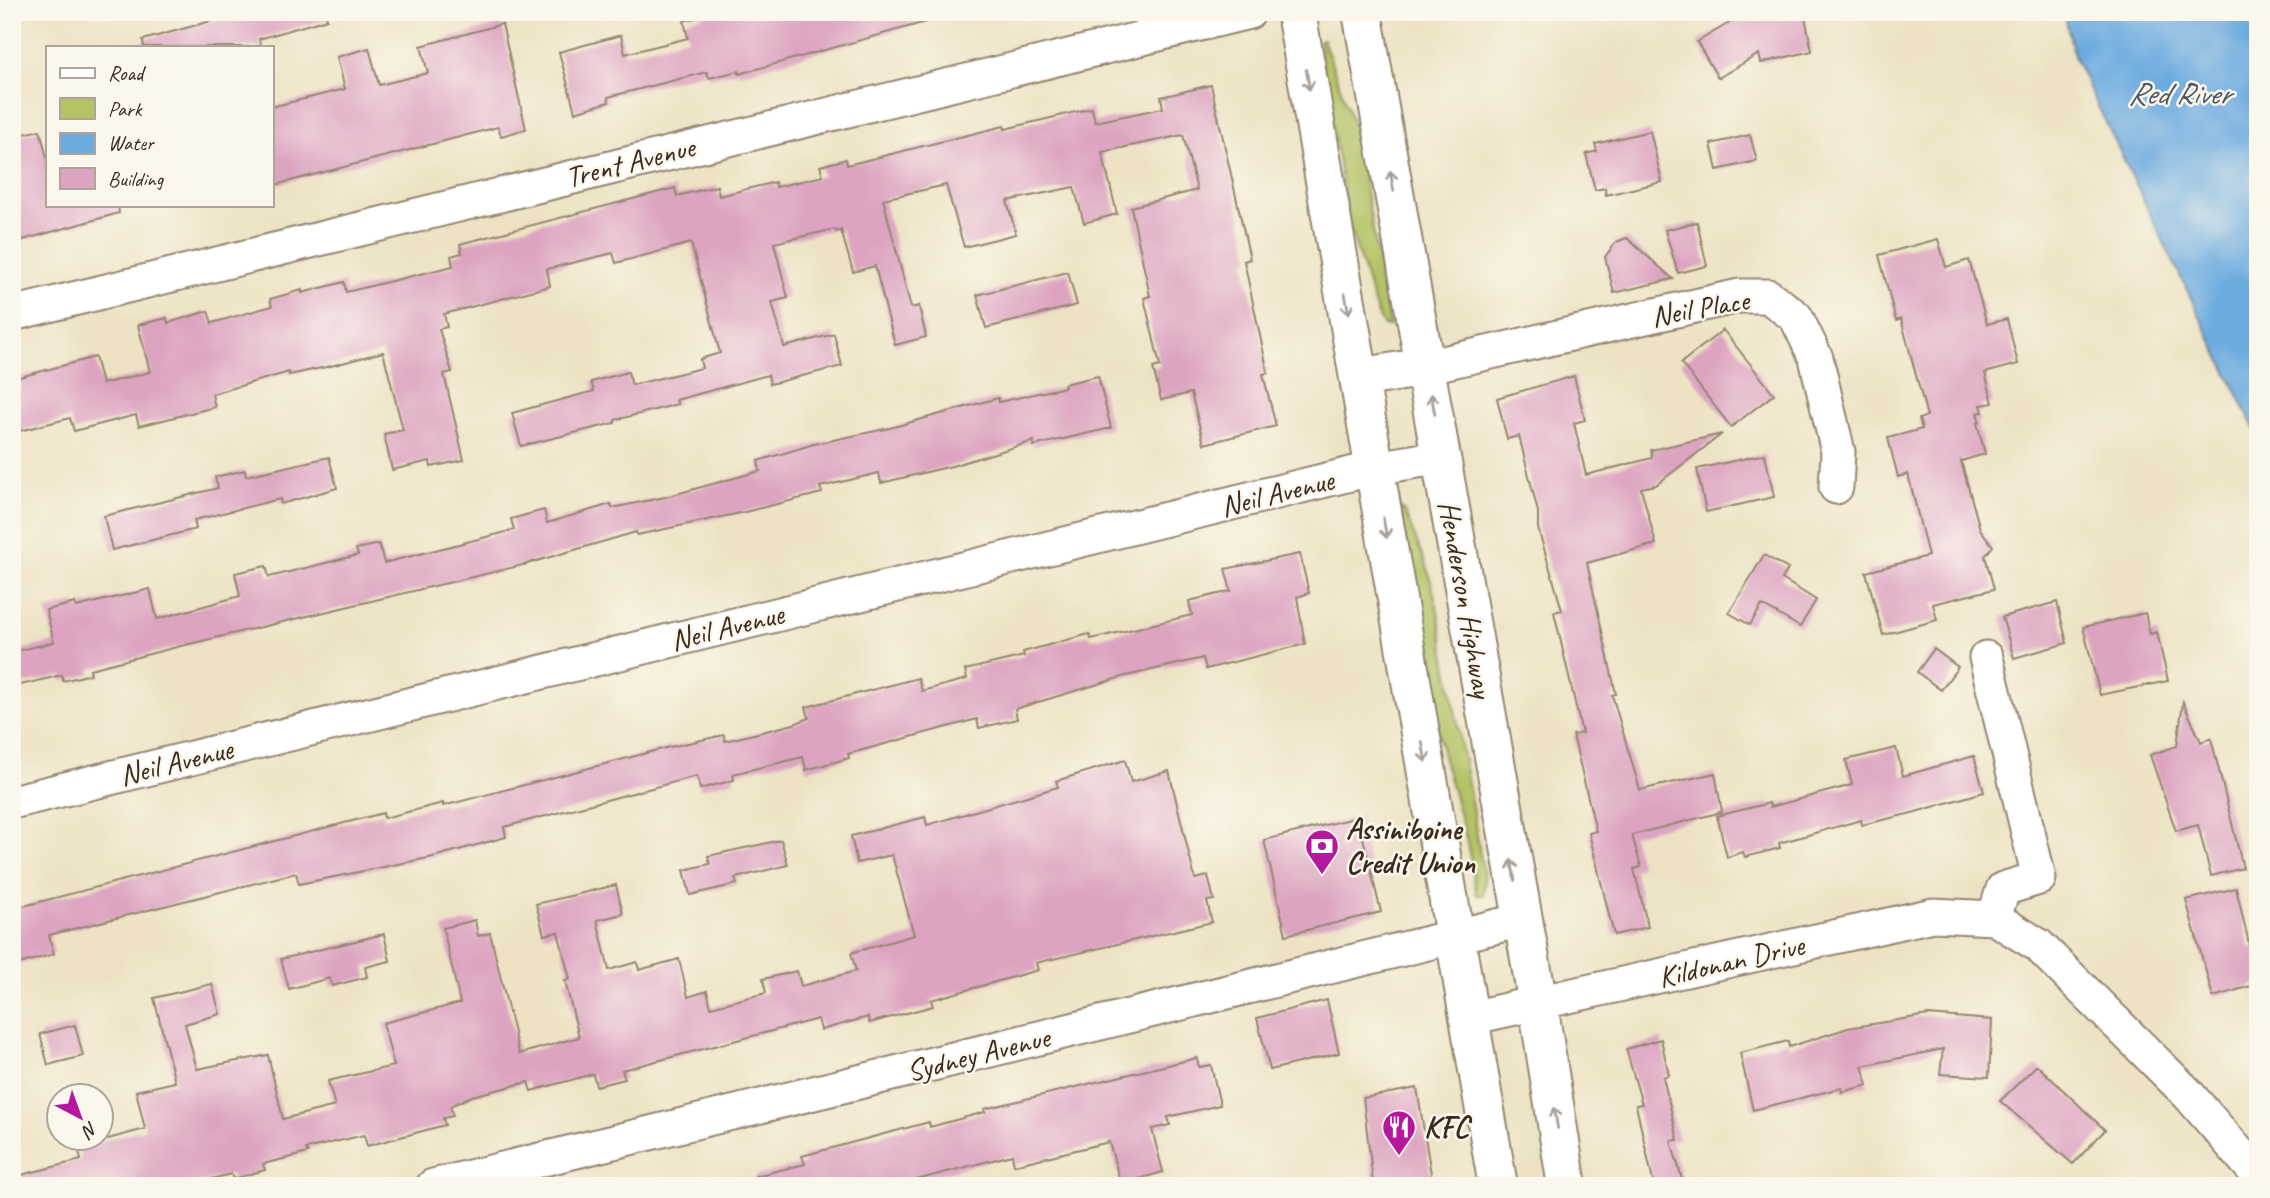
<svg xmlns="http://www.w3.org/2000/svg" width="2270" height="1198" font-family="Caveat,sans-serif">
<rect width="100%" height="100%" fill="#fbf7ec"/>
<filter id="ink" filterUnits="userSpaceOnUse"><feTurbulence type="fractalNoise" baseFrequency=".0143" numOctaves="2"/><feDisplacementMap in="SourceGraphic" scale="14" xChannelSelector="R" yChannelSelector="G"/><feConvolveMatrix kernelMatrix="1 2 1 2 8 2 1 2 1" color-interpolation-filters="sRGB"/></filter>
<filter id="wash" filterUnits="userSpaceOnUse"><feTurbulence type="fractalNoise" baseFrequency=".00686" numOctaves="4" result="noise"/><feDisplacementMap in="SourceGraphic" scale="28" xChannelSelector="R" yChannelSelector="G"/><feGaussianBlur stdDeviation="1.57" result="paint"/><feColorMatrix in="noise" values="0 0 0 0 0 0 0 0 0 0 0 0 0 0 0 0 0 1.4 0 .05"/><feComposite in="paint" operator="in"/></filter>
<g filter="url(#wash)">
<rect width="100%" height="100%" fill="#ede3c4"/>
<path fill="#b4c366" stroke="#787642" stroke-width="2" d="M 1323,39 L 1355,129 L 1390,326 L 1384,326 L 1378,315 L 1348,222 L 1319,41 Z
M 1400,508 L 1404,510 L 1428,570 L 1437,606 L 1485,882 L 1483,895 L 1477,895 L 1466,837 L 1442,752 Z"/>
<path fill="#6cabdf" stroke="#546a7e" stroke-width="2" d="M 2064,12 L 2258,12 L 2258,436 L 2075,59 Z"/>
<g id="blocks">
<path fill="#dda4c1" d="M 243,12 L 326,12 L 327,19 L 259,39 L 261,47 L 144,47 L 143,40 Z
M 717,12 L 932,12 L 933,20 L 739,74 L 739,71 L 709,78 L 707,72 L 608,97 L 609,102 L 575,112 L 559,52 L 621,35 L 625,54 L 688,38 L 684,21 Z
M 1748,12 L 1804,12 L 1812,51 L 1761,63 L 1759,54 L 1718,78 L 1697,42 Z
M 502,24 L 526,129 L 501,136 L 498,127 L 271,186 L 271,107 L 345,89 L 337,57 L 369,48 L 379,85 L 428,73 L 421,46 Z
M 1211,85 L 1250,259 L 1244,261 L 1268,373 L 1263,374 L 1276,426 L 1204,444 L 1191,393 L 1161,400 L 1153,368 L 1160,366 L 1144,298 L 1150,296 L 1131,207 L 1197,190 L 1183,135 L 1102,152 L 1117,214 L 1084,223 L 1074,187 L 1007,201 L 1016,234 L 964,247 L 946,185 L 883,199 L 911,308 L 919,306 L 926,337 L 895,345 L 875,266 L 853,272 L 841,230 L 836,232 L 835,229 L 774,243 L 788,298 L 772,302 L 784,347 L 834,334 L 842,366 L 770,384 L 768,375 L 676,400 L 678,404 L 615,420 L 615,423 L 521,446 L 512,413 L 594,391 L 591,382 L 628,372 L 632,385 L 702,368 L 700,359 L 720,353 L 691,243 L 616,263 L 613,253 L 547,269 L 550,286 L 444,314 L 447,327 L 439,329 L 452,372 L 444,374 L 464,460 L 431,467 L 430,461 L 392,470 L 384,434 L 403,430 L 383,352 L 331,366 L 289,375 L 289,372 L 212,394 L 215,407 L 139,426 L 136,415 L 74,431 L 70,418 L 12,433 L 12,379 L 95,357 L 102,384 L 150,372 L 138,325 L 167,318 L 168,323 L 208,311 L 212,323 L 272,306 L 270,299 L 302,290 L 302,293 L 344,282 L 346,292 L 453,266 L 451,256 L 462,253 L 460,244 L 675,188 L 677,196 L 717,186 L 719,196 L 775,182 L 776,187 L 823,176 L 820,166 L 846,159 L 847,165 L 1004,126 L 1005,129 L 1092,108 L 1095,122 L 1163,108 L 1161,97 Z
M 40,130 L 47,158 L 47,205 L 118,205 L 119,213 L 12,243 L 12,137 Z
M 1650,131 L 1662,182 L 1606,195 L 1605,188 L 1595,190 L 1586,154 L 1597,151 L 1595,144 Z
M 1750,135 L 1757,161 L 1717,170 L 1711,144 Z
M 1697,222 L 1707,266 L 1678,273 L 1665,230 Z
M 1627,238 L 1673,279 L 1614,293 L 1605,257 L 1616,242 Z
M 1938,239 L 1946,267 L 1969,260 L 1987,324 L 2007,319 L 2018,364 L 1985,373 L 1993,403 L 1981,405 L 1983,412 L 1977,413 L 1980,422 L 1977,423 L 1985,454 L 1961,461 L 1980,529 L 1993,546 L 1985,556 L 1994,589 L 1933,604 L 1937,620 L 1883,635 L 1866,572 L 1928,556 L 1908,474 L 1898,477 L 1888,438 L 1922,429 L 1919,419 L 1927,416 L 1901,319 L 1896,321 L 1879,255 Z
M 1068,272 L 1077,305 L 986,328 L 977,295 Z
M 1723,330 L 1774,394 L 1731,427 L 1681,363 Z
M 1098,376 L 1111,428 L 1033,446 L 1034,441 L 952,466 L 881,483 L 879,473 L 820,487 L 822,493 L 745,512 L 637,535 L 636,532 L 523,565 L 181,646 L 90,669 L 91,674 L 63,681 L 62,675 L 12,687 L 12,652 L 54,642 L 46,610 L 75,603 L 76,607 L 150,589 L 157,619 L 240,596 L 235,573 L 266,566 L 269,577 L 358,555 L 356,549 L 379,544 L 384,563 L 514,530 L 511,519 L 544,510 L 547,523 L 611,504 L 612,508 L 665,497 L 760,471 L 758,461 L 814,444 L 890,428 L 998,398 L 999,402 L 1065,387 L 1064,384 Z
M 1574,376 L 1585,420 L 1574,423 L 1586,475 L 1652,458 L 1651,450 L 1722,434 L 1656,485 L 1641,488 L 1656,544 L 1587,563 L 1616,694 L 1612,695 L 1640,790 L 1715,773 L 1722,812 L 1632,835 L 1641,867 L 1634,869 L 1648,927 L 1614,935 L 1589,833 L 1596,831 L 1573,735 L 1582,733 L 1554,612 L 1562,610 L 1538,528 L 1538,512 L 1519,436 L 1507,439 L 1497,398 Z
M 1765,454 L 1774,497 L 1706,512 L 1697,469 Z
M 329,457 L 337,488 L 281,504 L 280,499 L 194,520 L 196,529 L 112,550 L 104,516 L 218,488 L 215,477 L 245,470 L 246,476 Z
M 1300,554 L 1309,593 L 1297,597 L 1305,644 L 1206,669 L 1203,658 L 1122,677 L 1015,709 L 1017,719 L 979,728 L 977,719 L 848,754 L 849,758 L 806,770 L 803,757 L 733,774 L 734,780 L 700,789 L 697,776 L 504,827 L 506,837 L 433,857 L 299,884 L 296,873 L 236,888 L 49,935 L 54,954 L 12,966 L 12,909 L 383,813 L 384,818 L 443,803 L 443,806 L 670,747 L 724,735 L 725,741 L 794,724 L 809,718 L 806,707 L 918,678 L 922,691 L 967,679 L 965,670 L 1024,656 L 1023,652 L 1089,634 L 1091,639 L 1192,615 L 1189,601 L 1231,591 L 1225,569 Z
M 1764,555 L 1788,569 L 1782,579 L 1816,600 L 1800,627 L 1762,605 L 1750,625 L 1729,613 Z
M 2057,602 L 2067,643 L 2014,658 L 2002,617 Z
M 2145,613 L 2150,634 L 2157,632 L 2168,681 L 2100,695 L 2083,627 Z
M 1934,649 L 1958,667 L 1941,690 L 1917,672 Z
M 2183,702 L 2201,742 L 2211,738 L 2243,868 L 2211,876 L 2198,825 L 2176,831 L 2150,755 L 2177,746 Z
M 1896,748 L 1903,776 L 1974,756 L 1984,792 L 1912,813 L 1862,825 L 1861,820 L 1779,843 L 1780,848 L 1745,857 L 1743,852 L 1727,857 L 1717,816 L 1769,803 L 1770,807 L 1852,785 L 1846,760 Z
M 1125,760 L 1131,782 L 1169,771 L 1195,879 L 1208,876 L 1214,900 L 1207,901 L 1212,922 L 1036,963 L 1038,970 L 931,1000 L 933,1006 L 869,1023 L 868,1017 L 821,1030 L 818,1019 L 622,1070 L 625,1079 L 596,1086 L 593,1074 L 531,1091 L 528,1082 L 472,1096 L 450,1106 L 453,1116 L 443,1118 L 445,1125 L 367,1146 L 364,1135 L 306,1149 L 308,1153 L 263,1164 L 265,1170 L 233,1179 L 231,1174 L 184,1186 L 14,1186 L 13,1177 L 81,1160 L 78,1147 L 145,1129 L 136,1091 L 175,1082 L 154,998 L 212,984 L 220,1014 L 185,1024 L 197,1069 L 268,1055 L 283,1119 L 335,1106 L 328,1081 L 394,1066 L 383,1023 L 460,1003 L 443,928 L 475,920 L 478,936 L 490,933 L 519,1054 L 579,1037 L 565,981 L 570,979 L 558,932 L 544,935 L 536,904 L 616,885 L 623,914 L 597,920 L 609,970 L 637,962 L 639,970 L 679,959 L 688,997 L 707,991 L 711,1007 L 766,993 L 763,979 L 797,971 L 801,986 L 856,971 L 851,953 L 914,935 L 892,855 L 857,863 L 851,836 L 925,817 L 927,825 L 1058,787 L 1056,781 Z
M 1358,817 L 1381,912 L 1286,935 L 1264,840 Z
M 781,840 L 788,865 L 735,878 L 737,884 L 690,895 L 684,870 L 710,864 L 708,856 Z
M 2236,888 L 2250,948 L 2258,946 L 2258,984 L 2213,997 L 2186,900 Z
M 384,934 L 390,961 L 365,967 L 367,977 L 332,986 L 330,978 L 289,989 L 281,959 Z
M 1327,1000 L 1339,1053 L 1270,1070 L 1257,1018 Z
M 1928,1015 L 1992,1020 L 1989,1077 L 1940,1074 L 1943,1049 L 1862,1066 L 1868,1085 L 1842,1092 L 1841,1088 L 1753,1110 L 1740,1053 L 1788,1041 L 1789,1047 L 1848,1028 Z
M 75,1025 L 83,1056 L 48,1065 L 40,1034 Z
M 1661,1039 L 1669,1075 L 1663,1077 L 1678,1140 L 1671,1141 L 1684,1186 L 1654,1186 L 1636,1105 L 1642,1104 L 1626,1049 Z
M 1197,1058 L 1199,1067 L 1211,1065 L 1220,1105 L 1168,1117 L 1170,1125 L 1152,1129 L 1163,1172 L 1121,1184 L 1109,1142 L 1014,1165 L 1012,1155 L 893,1186 L 756,1186 L 755,1176 L 805,1164 L 802,1156 L 929,1122 L 930,1127 L 985,1112 L 984,1109 Z
M 2037,1065 L 2105,1130 L 2073,1164 L 2000,1101 Z
M 1417,1088 L 1433,1186 L 1381,1186 L 1381,1181 L 1373,1182 L 1363,1098 Z"/>
</g>
</g>
<g filter="url(#ink)">
<use href="#blocks" fill-opacity="0" stroke="#948671" stroke-width="2"/>
<g fill="none" stroke-linecap="round" stroke-linejoin="round">
<g stroke="#948671" stroke-width="37">
<path id="minor" d="M 12,314 L 1249,12
M 1425,367 L 1739,296 L 1768,296 L 1796,317 L 1816,358 L 1838,452 L 1836,487
M 1986,658 L 2039,878 L 2003,889 L 1994,918
M 12,802 L 1375,468 L 1442,457
M 1470,1018 L 1933,915 L 1994,918 L 2038,945 L 2188,1094 L 2258,1175
M 433,1186 L 1522,920"/>
</g>
<g stroke="#948671" stroke-width="42">
<path id="secondary" d="M 1296,12 L 1498,1186
M 1362,12 L 1538,1004 L 1567,1186
M 1359,378 L 1425,367"/>
</g>
<use href="#minor" stroke="#fff" stroke-width="33"/>
<use href="#secondary" stroke="#fff" stroke-width="38"/>
</g>
<defs><path id="oneway-shaft" d="M-6 0H5M1.5-3L5.5 0L1.5 3" fill="none" stroke-width="1.6" stroke-linecap="round" stroke-linejoin="round" transform="scale(1.75)"/></defs>
<g stroke="#a79f9a">
<use href="#oneway-shaft" transform="translate(1308 80) rotate(80)"/>
<use href="#oneway-shaft" transform="translate(1392 181) rotate(-100)"/>
<use href="#oneway-shaft" transform="translate(1347 304) rotate(80)"/>
<use href="#oneway-shaft" transform="translate(1433 404) rotate(-100)"/>
<use href="#oneway-shaft" transform="translate(1385 528) rotate(80)"/>
<use href="#oneway-shaft" transform="translate(1424 752) rotate(80)"/>
<use href="#oneway-shaft" transform="translate(1513 870) rotate(-100)"/>
<use href="#oneway-shaft" transform="translate(1556 1118) rotate(-99)"/>
</g>
</g>
<defs>
<g id="bank-pin" transform="scale(1.75)"><path d="M0 17L-7.5 6A9.5 9.5 0 1 1 7.5 6Z" fill="#b5179e" stroke="#fbf7ec"/><path d="M-6-4H6V4H-6ZM0-2.3a2.3 2.3 0 1 0 0 4.6a2.3 2.3 0 1 0 0-4.6Z" fill="#fff"/></g>
<g id="restaurant-pin" transform="scale(1.75)"><path d="M0 17L-7.5 6A9.5 9.5 0 1 1 7.5 6Z" fill="#b5179e" stroke="#fbf7ec"/><path d="M-5-6h1v4h1v-4h1v4h1v-4h1v5L-1.5 .5V6h-2V.5L-5-1ZM5-6V6H3V1.5H1.5Q1.5-4 5-6Z" fill="#fff"/></g>
</defs>
<g fill-rule="evenodd">
<use href="#bank-pin" x="1322" y="846"/>
<use href="#restaurant-pin" x="1399" y="1127"/>
</g>
<g text-anchor="middle" stroke-width="5" stroke-linejoin="round" paint-order="stroke">
<g font-size="30" fill="#3b2a1e" stroke="#fbf7ec">
<text transform="translate(630 162) rotate(-14)" y="10">Trent Avenue</text>
<text transform="translate(1700 308) rotate(-10)" y="10">Neil Place</text>
<text transform="translate(1277 493) rotate(-14)" y="10">Neil Avenue</text>
<text transform="translate(1466 599) rotate(80)" y="10">Henderson Highway</text>
<text transform="translate(727 627) rotate(-14)" y="10">Neil Avenue</text>
<text transform="translate(176 762) rotate(-14)" y="10">Neil Avenue</text>
<text transform="translate(1731 961) rotate(-13)" y="10">Kildonan Drive</text>
<text transform="translate(978 1054) rotate(-14)" y="10">Sydney Avenue</text>
</g>
<g font-size="30" font-weight="bold" fill="#3b2a1e" stroke="#fbf7ec" text-anchor="start">
<text x="1346" y="839">Assiniboine<tspan x="1346" dy="34">Credit Union</tspan></text>
<text x="1424" y="1137">KFC</text>
</g>
<g font-size="32" font-style="italic" fill="#4c5762" stroke="#fbf7ec">
<text x="2179" y="104">Red River</text>
</g>
</g>
<rect width="2270" height="1198" fill="none" stroke="#fbf7ec" stroke-width="42"/>
<rect x="46" y="46" width="228" height="161" fill="#fbf7ec" stroke="#aea59a" stroke-width="2"/>
<rect x="60" y="68" width="35" height="10" fill="#ffffff" stroke="#aea59a" stroke-width="2"/>
<text x="108" y="80" font-size="21" fill="#3b2a1e">Road</text>
<rect x="60" y="98" width="35" height="21" fill="#b4c366" stroke="#aea59a" stroke-width="2"/>
<text x="108" y="116" font-size="21" fill="#3b2a1e">Park</text>
<rect x="60" y="133" width="35" height="21" fill="#6cabdf" stroke="#aea59a" stroke-width="2"/>
<text x="108" y="150" font-size="21" fill="#3b2a1e">Water</text>
<rect x="60" y="168" width="35" height="21" fill="#dda4c1" stroke="#aea59a" stroke-width="2"/>
<text x="108" y="186" font-size="21" fill="#3b2a1e">Building</text>
<g transform="translate(80 1117) rotate(139)"><circle r="33" fill="#fbf7ec" stroke="#aea59a" stroke-width="2"/>
<path d="M0-5L12 26L0 18L-12 26Z" fill="#b5179e"/>
<text y="-10" font-size="19" font-weight="bold" text-anchor="middle" fill="#3b2a1e">N</text>
</g>
</svg>
